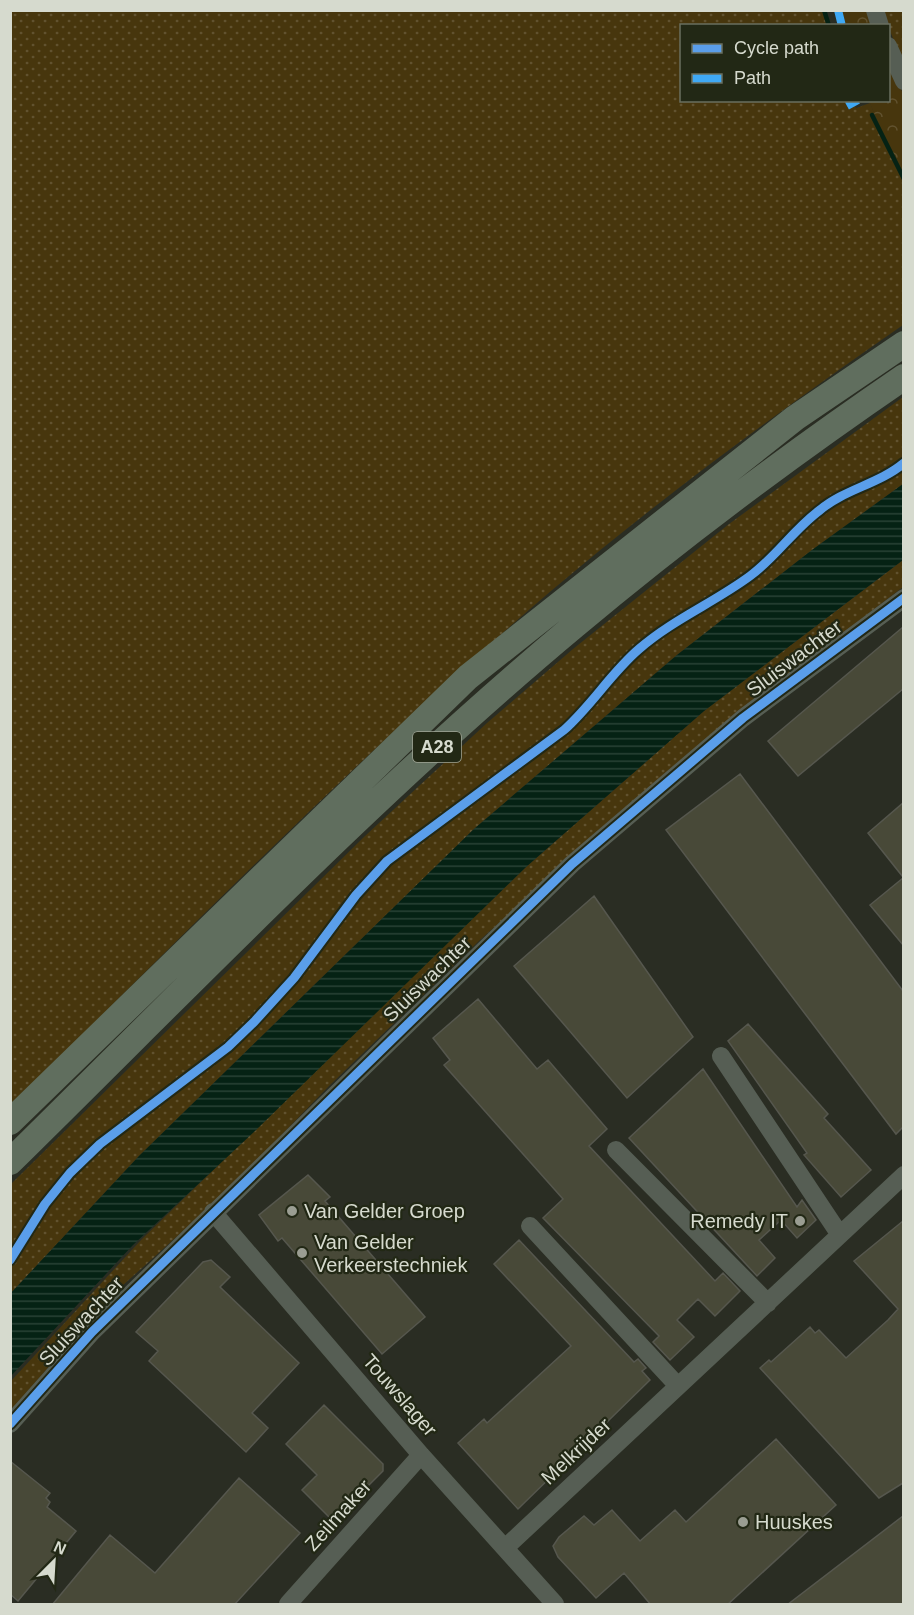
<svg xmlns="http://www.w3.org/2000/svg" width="914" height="1615" font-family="Helvetica,sans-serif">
<defs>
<pattern id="grass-dots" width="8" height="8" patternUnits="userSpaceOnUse" patternTransform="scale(1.5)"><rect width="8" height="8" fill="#47360d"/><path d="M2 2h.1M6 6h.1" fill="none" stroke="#61522f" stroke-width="1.8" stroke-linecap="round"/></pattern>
<pattern id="forest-crowns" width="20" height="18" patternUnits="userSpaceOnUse" patternTransform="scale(1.5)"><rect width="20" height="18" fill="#47360d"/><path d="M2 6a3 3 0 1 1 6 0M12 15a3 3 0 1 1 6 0" fill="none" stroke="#61522f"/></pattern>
<pattern id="water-rules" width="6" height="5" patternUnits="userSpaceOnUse" patternTransform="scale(1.5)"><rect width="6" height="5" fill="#052214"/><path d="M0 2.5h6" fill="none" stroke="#294235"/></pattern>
</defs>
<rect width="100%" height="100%" fill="#2a2d23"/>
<path fill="url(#grass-dots)" d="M 11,11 L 824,11 L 829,25 L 682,26 L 682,100 L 853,100 L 856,108 L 870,103 L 903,182 L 903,325 C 782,409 663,496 551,591 C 362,752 188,931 11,1105 Z
M 882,11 L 903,11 L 903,63 Z
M 903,397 L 903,459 L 876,477 L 826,501 L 760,564 L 649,637 L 626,657 L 581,710 L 562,727 L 385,859 L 354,892 L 291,976 L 251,1019 L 226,1044 L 98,1141 L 68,1170 L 43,1202 L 11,1253 L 11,1184 L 365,836 L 487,723 L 573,649 L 729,524 Z
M 903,468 L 903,484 L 812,550 L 677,655 L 474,829 L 139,1156 L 11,1293 L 11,1266 L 48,1206 L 73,1175 L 102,1147 L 230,1049 L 256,1024 L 296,980 L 359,897 L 389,864 L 566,732 L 643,650 L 750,580 L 778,558 L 820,513 L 840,500 L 889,478 Z
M 903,560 L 903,587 L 779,682 L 646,791 L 481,939 L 329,1086 L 224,1194 L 111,1296 L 11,1410 L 11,1381 L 141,1240 L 526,867 L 704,711 Z"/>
<path fill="url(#forest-crowns)" d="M 842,11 L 870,11 L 875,25 L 846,25 Z
M 889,59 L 903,94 L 903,182 L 869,101 L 888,100 Z"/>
<path fill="url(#water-rules)" d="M 903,484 L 903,560 L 704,711 L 526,867 L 255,1131 L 133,1245 L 11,1376 L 11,1293 L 139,1156 L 474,829 L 677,655 L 812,550 Z"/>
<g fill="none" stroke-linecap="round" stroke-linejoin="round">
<path stroke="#052214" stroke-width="4.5" d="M 824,10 L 829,26
M 872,115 L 904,179"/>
</g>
<path fill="#484938" stroke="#56574e" stroke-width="1.5" d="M 903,627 L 903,689 L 798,776 L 768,741 Z
M 740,774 L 903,991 L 903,1127 L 896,1134 L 666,830 Z
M 903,803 L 903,877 L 868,833 Z
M 903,878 L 903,945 L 870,905 Z
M 594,896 L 693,1037 L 627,1098 L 514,966 Z
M 478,999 L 537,1069 L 548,1060 L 607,1129 L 589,1146 L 715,1281 L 723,1273 L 740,1291 L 715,1316 L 698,1299 L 677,1320 L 694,1337 L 670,1360 L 653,1342 L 659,1336 L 543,1218 L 563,1199 L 444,1065 L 450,1060 L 433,1038 Z
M 748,1024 L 828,1114 L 824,1118 L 871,1170 L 841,1197 L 804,1155 L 807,1153 L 728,1041 Z
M 703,1069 L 797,1207 L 802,1200 L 816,1220 L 797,1238 L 781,1220 L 759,1240 L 775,1258 L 757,1276 L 629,1138 Z
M 308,1175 L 330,1197 L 325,1201 L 425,1317 L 382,1354 L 282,1238 L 278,1241 L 259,1215 Z
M 903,1221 L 903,1483 L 879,1498 L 760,1368 L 769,1360 L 771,1362 L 810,1327 L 815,1333 L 819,1330 L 846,1358 L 888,1320 L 898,1309 L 854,1261 Z
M 519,1240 L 634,1362 L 638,1359 L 646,1368 L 642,1371 L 650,1380 L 518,1509 L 458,1443 L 484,1419 L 487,1423 L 571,1346 L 494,1264 Z
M 211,1260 L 230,1277 L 220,1287 L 299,1363 L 252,1413 L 268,1428 L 246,1452 L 149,1361 L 158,1351 L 136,1332 L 203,1262 Z
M 324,1405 L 383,1464 L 383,1471 L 333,1521 L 302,1490 L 317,1475 L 286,1444 Z
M 776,1439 L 836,1505 L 727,1605 L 651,1605 L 624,1573 L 596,1598 L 558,1557 L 553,1546 L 559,1537 L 584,1516 L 594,1525 L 612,1510 L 640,1541 L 675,1510 L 686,1522 Z
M 10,1461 L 50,1493 L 46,1498 L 50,1502 L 47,1507 L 76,1531 L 18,1601 L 10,1594 Z
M 239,1478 L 300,1533 L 234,1605 L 52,1605 L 110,1535 L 155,1573 Z
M 903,1516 L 903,1605 L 787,1605 Z"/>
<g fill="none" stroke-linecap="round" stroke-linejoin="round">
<path stroke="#565e54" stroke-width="18" d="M 875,10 L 880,26
M 888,46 L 904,81
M 721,1056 L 840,1235
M 616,1150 L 768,1303
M 213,1212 L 421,1455 L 555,1604
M 530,1226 L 678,1386
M 10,1424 L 92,1332 L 572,864 L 743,718 L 904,598
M 505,1548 L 904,1175
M 288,1604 L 421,1455"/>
<path stroke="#606e5e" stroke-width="26" d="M 10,1122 L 468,677 L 795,418 L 904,344
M 10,1162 C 195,980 375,792 574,626 C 679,538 790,455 904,377"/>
<path stroke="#3fa9f5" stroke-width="8" stroke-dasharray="15 8" stroke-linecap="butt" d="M 838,10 L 842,26
M 847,106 L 858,100"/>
<g stroke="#222815" stroke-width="13">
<path id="cycleway" d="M 10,1260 L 45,1204 L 70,1173 L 100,1144 L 228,1047 L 254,1022 L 294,978 L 356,895 L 387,861 L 564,730 C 592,705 611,673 639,649 C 672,620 715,602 750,576 C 776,557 794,529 820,510 C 845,489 879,484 904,463
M 10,1424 L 92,1332 L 572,864 L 743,718 L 904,598"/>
</g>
<use href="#cycleway" stroke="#5a9eea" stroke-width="9"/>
</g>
<g fill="#9a9d92" stroke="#222815" stroke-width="2">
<circle cx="292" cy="1211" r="6"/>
<circle cx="800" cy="1221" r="6"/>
<circle cx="302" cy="1253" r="6"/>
<circle cx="743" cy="1522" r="6"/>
</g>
<g text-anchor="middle" stroke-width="4.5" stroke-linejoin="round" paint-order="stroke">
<rect fill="#222815" stroke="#a0a596" stroke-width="1.5" x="413" y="732" width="48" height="30" rx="4.5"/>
<g font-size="18" font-weight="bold" fill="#d6dace">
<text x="437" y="753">A28</text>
</g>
<g font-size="20" fill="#d6dace" stroke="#222815">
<text transform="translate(794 658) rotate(-37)" y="7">Sluiswachter</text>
<text transform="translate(427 979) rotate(-44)" y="7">Sluiswachter</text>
<text transform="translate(81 1321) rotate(-47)" y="7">Sluiswachter</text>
<text transform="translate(400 1395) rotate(49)" y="7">Touwslager</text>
<text transform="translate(576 1451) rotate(-43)" y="7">Melkrijder</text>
<text transform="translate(338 1515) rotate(-48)" y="7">Zeilmaker</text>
</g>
<g font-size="20" fill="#d6dace" stroke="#222815" text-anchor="start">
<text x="304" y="1218">Van Gelder Groep</text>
<text x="788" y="1228" text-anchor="end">Remedy IT</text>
<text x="314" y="1249">Van Gelder<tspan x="314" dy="23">Verkeerstechniek</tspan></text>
<text x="755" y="1529">Huuskes</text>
</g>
</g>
<rect width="914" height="1615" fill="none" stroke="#d6dace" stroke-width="24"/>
<rect x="680" y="24" width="210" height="78" fill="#222815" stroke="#6a6f5f" stroke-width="1.5"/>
<rect x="692" y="44" width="30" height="9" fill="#5a9eea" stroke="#6a6f5f" stroke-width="1.5"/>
<text x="734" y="54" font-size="18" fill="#d6dace">Cycle path</text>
<rect x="692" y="74" width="30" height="9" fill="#3fa9f5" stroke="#6a6f5f" stroke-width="1.5"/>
<text x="734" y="84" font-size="18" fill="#d6dace">Path</text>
<g transform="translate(54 1561) rotate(24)" stroke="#222815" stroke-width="4.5" paint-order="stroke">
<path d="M0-4.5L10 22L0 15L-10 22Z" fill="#d6dace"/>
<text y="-9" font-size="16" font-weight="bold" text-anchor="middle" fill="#d6dace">N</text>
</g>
</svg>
